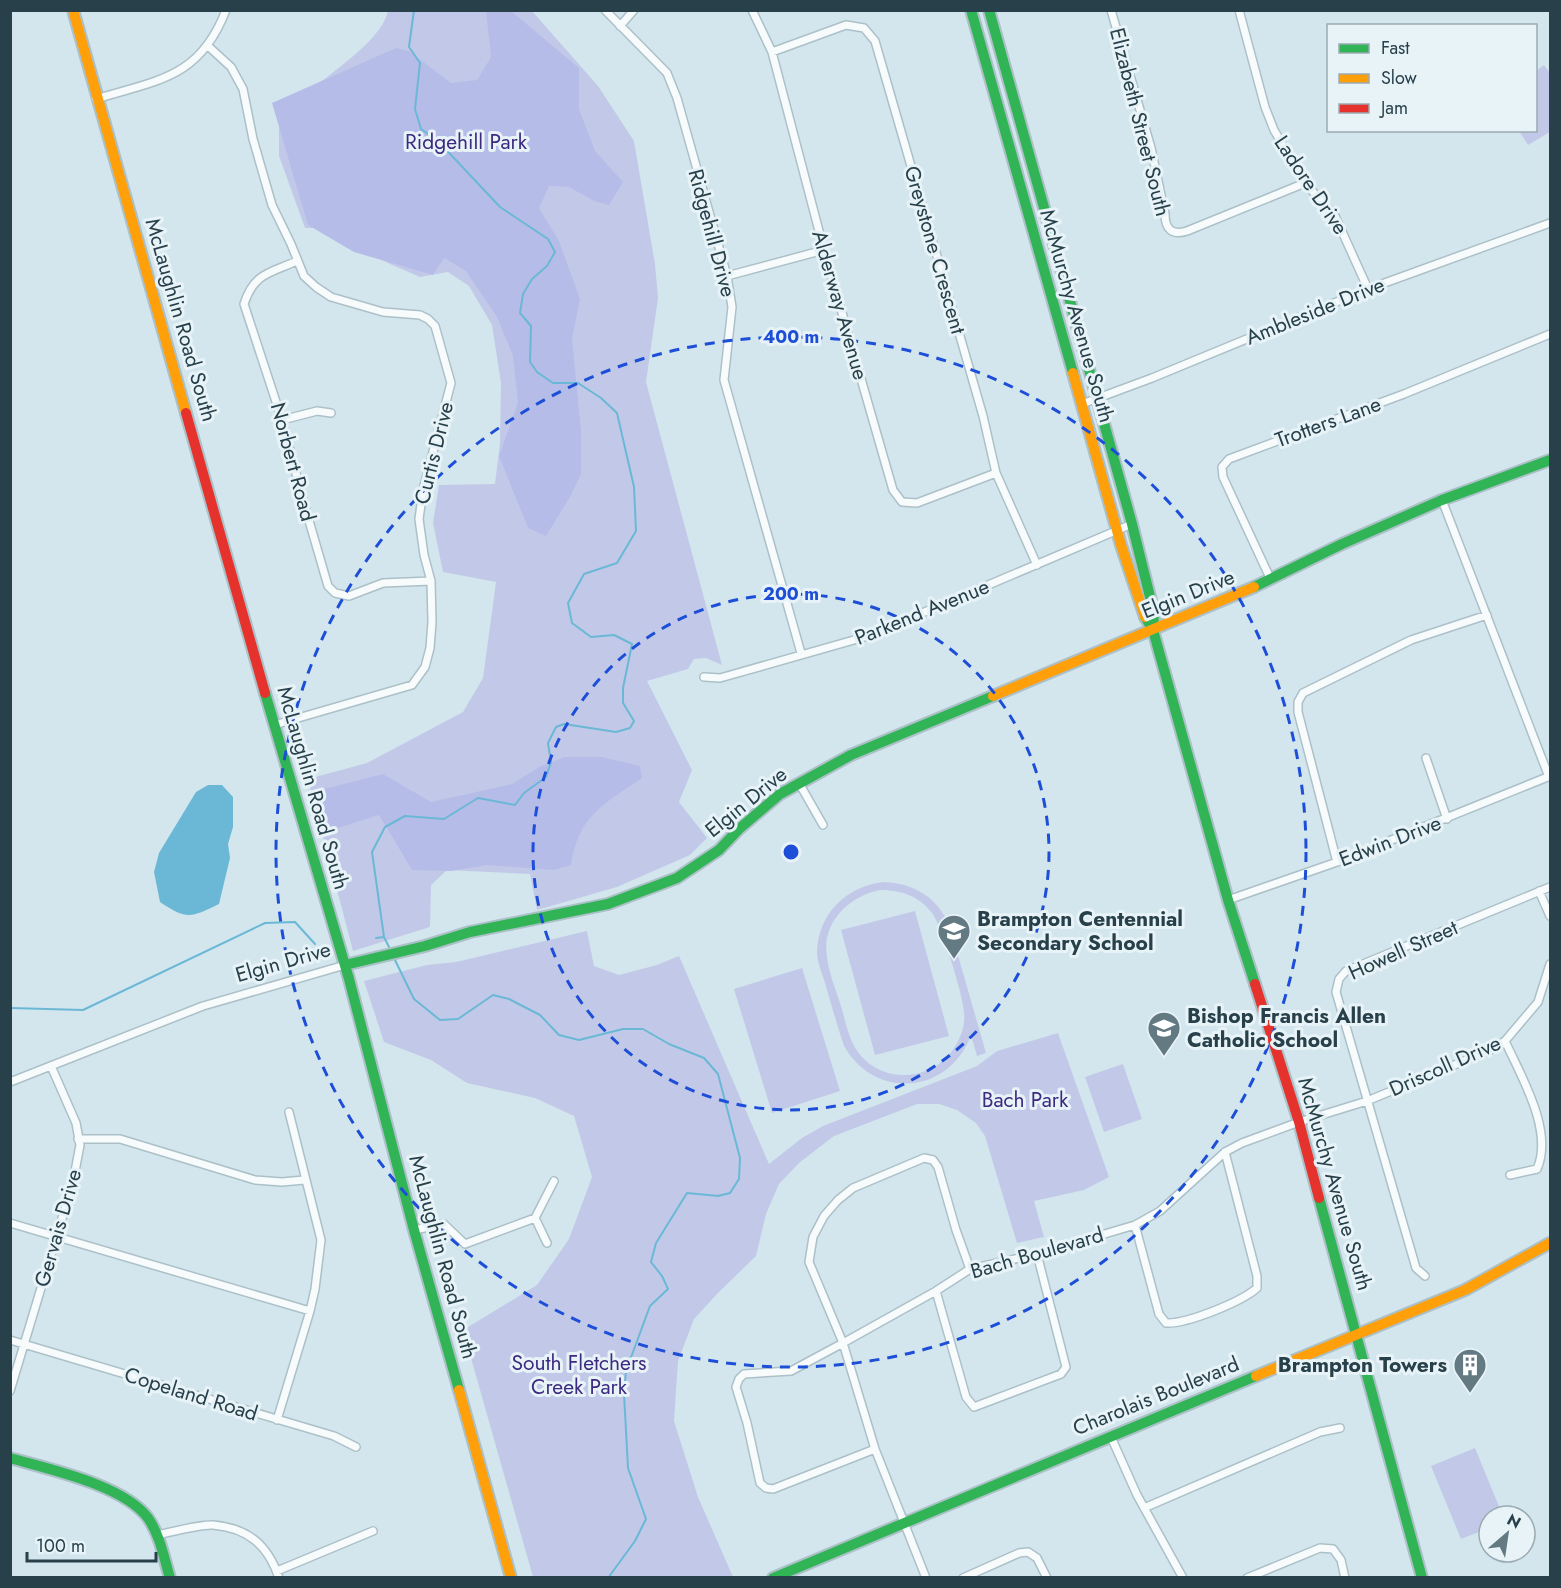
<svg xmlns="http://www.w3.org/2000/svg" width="1561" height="1588" font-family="Jost,sans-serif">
<rect width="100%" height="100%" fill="#d3e6ee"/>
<path fill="#c2c9e8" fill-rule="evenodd" d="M 388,10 L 532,11 L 598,86 L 634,141 L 655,264 L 658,298 L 646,382 L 722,665 L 706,658 L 694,659 L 688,669 L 647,681 L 692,770 L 679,802 L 707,838 L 690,855 L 617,887 L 537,910 L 530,874 L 447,870 L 431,885 L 430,927 L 353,951 L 308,779 L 367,763 L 463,712 L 483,678 L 496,582 L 443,572 L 433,523 L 439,485 L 495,484 L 500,443 L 501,383 L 492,325 L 469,286 L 448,272 L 420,277 L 390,264 L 350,244 L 332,228 L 305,228 L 279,156 L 279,126 C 291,113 302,99 314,88 C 335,69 384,38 388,10 Z
M 1544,65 L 1550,73 L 1550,132 L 1528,145 L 1519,131 L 1536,130 L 1536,71 Z
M 885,882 C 915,884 936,897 949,924 L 986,1053 L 977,1056 L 971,1035 C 950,1094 875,1101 844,1046 C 837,1025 831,1004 825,983 C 822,973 817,962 817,952 C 818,913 848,885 885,882 ZM 880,890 C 901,890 919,896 932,913 C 941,924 964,997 964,1013 C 965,1021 963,1031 959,1039 C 942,1078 890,1088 861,1056 C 849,1042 846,1023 841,1006 C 836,990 829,974 827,957 C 821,923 849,896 880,890 Z
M 915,911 L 949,1036 L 875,1055 L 841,930 Z
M 587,931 L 594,966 L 619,975 L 657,965 L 679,956 L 769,1164 L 802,1138 L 823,1126 L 977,1066 L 997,1051 L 1058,1033 L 1109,1177 L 1084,1190 L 1034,1201 L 1044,1237 L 1017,1243 L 985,1136 L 976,1123 L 957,1110 L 939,1104 L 917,1104 L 834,1136 L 799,1163 L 779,1184 L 766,1214 L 756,1256 L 718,1293 L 694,1319 L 678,1361 L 674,1421 L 698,1497 L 733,1577 L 533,1577 L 463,1330 L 537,1285 L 569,1239 L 592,1177 L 574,1116 L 535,1098 L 467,1083 L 431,1060 L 384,1042 L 364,981 L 427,965 L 456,962 Z
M 802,968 L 840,1091 L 772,1113 L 734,989 Z
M 1123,1064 L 1142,1119 L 1104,1132 L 1085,1077 Z
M 1475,1448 L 1503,1516 L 1489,1516 L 1489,1528 L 1461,1539 L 1431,1466 Z"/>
<path fill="#b6bce8" d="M 486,11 L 511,11 L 579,68 L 579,109 L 595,151 L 623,182 L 609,205 L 594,201 L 569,187 L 549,186 L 539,208 L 559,241 L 580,299 L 572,339 L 581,431 L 581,474 L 570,497 L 546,536 L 528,528 L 499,456 L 518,403 L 513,356 L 497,317 L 466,271 L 444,258 L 433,275 L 354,252 L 308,225 L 272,103 L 396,48 L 409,51 L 451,83 L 477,80 L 491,57 Z
M 565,757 L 602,757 L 640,766 L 642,778 C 604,804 578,816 571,865 L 554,870 L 487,865 L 451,871 L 412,870 L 379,815 L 319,834 L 311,796 L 320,790 L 383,774 L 431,802 L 512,784 L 541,766 Z"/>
<path fill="#6bb8d6" d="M 208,785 L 222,785 L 233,797 L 233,827 L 228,844 L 230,858 L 219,904 C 190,918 187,920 160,902 L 154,872 L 159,853 L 196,792 Z"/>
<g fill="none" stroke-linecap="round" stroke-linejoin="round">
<path stroke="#6bb8d6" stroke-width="2" d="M 376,938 L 384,937
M 391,951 L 384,937 L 372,852 L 385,827 L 405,816 L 444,819 L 478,798 L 515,805 L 524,793 L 546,777 L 551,762 L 548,743 L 556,727 L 564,724 L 616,732 L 630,728 L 634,721 L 623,703 L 623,688 L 632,644 L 614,635 L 591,637 L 572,623 L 568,603 L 584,574 L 617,563 L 636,531 L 634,487 L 617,413 L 601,398 L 578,383 L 553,383 L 537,372 L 530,362 L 531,326 L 520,313 L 523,294 L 532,279 L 547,266 L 555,252 L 548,239 L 500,207 L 438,141 L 421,129 L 415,109 L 420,63 L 409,47 L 414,10
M 393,956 L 414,999 L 440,1020 L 458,1019 L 493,995 L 509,999 L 540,1015 L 559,1035 L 579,1040 L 623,1029 L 643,1029 L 669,1044 L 704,1058 L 718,1074 L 740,1158 L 739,1179 L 730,1193 L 718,1196
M 10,1008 L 83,1010 L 265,923 L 295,922 L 315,944
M 608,1578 L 635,1541 L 646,1519 L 628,1468 L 624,1394 L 626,1371 L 650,1306 L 668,1289 L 662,1276 L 651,1262 L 656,1243 L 687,1193 L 719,1196"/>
<g stroke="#acc0c8" stroke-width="10">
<path id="street" d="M 605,10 L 667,73 L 677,98 L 727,276 L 732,307 L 724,380 L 801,653
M 752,10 L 772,52 L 824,250 L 893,490 L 902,502 L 917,503 L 996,473
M 1111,10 L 1151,148 L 1165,214 C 1165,229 1172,236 1187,231 L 1305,183
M 1239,10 L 1265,107 L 1274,130 L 1305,183 L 1335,216 L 1368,289
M 620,26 L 634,10
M 208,46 L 231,67 L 243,89 L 253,139 L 272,205 L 291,244 L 304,276 L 316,287 L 331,297 L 383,312 L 420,315 L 428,319 L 435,326 L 451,383 L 423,490 L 419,519 L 424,555 L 431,581 L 432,622 L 430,648 L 425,667 L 412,685 L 274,725
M 772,52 L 846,25 L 864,28 L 875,41 L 983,416 L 996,473 L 1037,565
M 96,99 C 158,80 200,78 226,10
M 297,261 C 270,273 254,273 244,304 L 282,420 L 303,500 L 328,586 L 335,593 L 349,596 L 383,583 L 431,581
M 727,276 L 824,250
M 1082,404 L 1152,378 L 1368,289 L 1550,223
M 282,420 L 317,411 L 331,413
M 1442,500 L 1549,777
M 1271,580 L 1223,477 L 1222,467 L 1229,459 L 1404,394 L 1550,334
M 704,677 L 720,678 L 868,636 L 1132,524
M 1426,758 L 1447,819
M 799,783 L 823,825
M 1337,862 L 1298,712 L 1298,702 L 1303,693 L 1411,640 L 1487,615
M 1539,891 L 1550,916
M 1228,900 L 1337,862 L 1550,776
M 1505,1041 C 1521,1076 1554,1131 1537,1169 L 1510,1175
M 10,1082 L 203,1006 L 345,965
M 78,1139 L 120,1139 L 255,1180 L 282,1182 L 304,1180
M 535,1218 L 547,1243
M 10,1223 L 310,1311
M 1135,1225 L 1159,1314 L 1166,1323 C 1187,1324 1241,1302 1257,1288 L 1257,1276 L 1225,1152
M 414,1230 L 444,1224 L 465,1244 L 535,1218 L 554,1181
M 1425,1276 L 1416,1268 L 1336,992 L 1339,979 L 1346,971 L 1550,887
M 936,1291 L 966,1397 L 974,1407 L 1061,1374 L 1066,1367 L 1037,1254
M 10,1340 L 334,1436 L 356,1447
M 10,1391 L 73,1182 L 80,1145 L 76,1123 L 51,1066
M 277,1420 L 310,1311 L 315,1289 L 321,1240 L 289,1112
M 1111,1437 L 1137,1495 L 1183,1578
M 875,1449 L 773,1489 L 766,1488 L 760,1483 L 747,1423 L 736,1387 L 739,1379 L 744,1374 L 791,1371 L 843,1343 L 809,1262 L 813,1237 L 824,1216 L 838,1200 L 853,1188 L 924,1158 L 933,1160 L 938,1167 L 956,1230 L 970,1269
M 1144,1508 L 1320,1432 L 1340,1428
M 157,1535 C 172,1532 200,1524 213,1525 C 248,1528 268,1545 279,1578
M 277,1571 L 373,1531
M 926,1578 L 875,1449 L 843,1343 L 936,1291 L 970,1269 L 1037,1254 L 1135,1225 L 1160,1211 L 1225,1152 L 1242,1143 L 1299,1122 L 1367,1101 L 1493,1049 L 1505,1041 L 1538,1002 L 1550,964
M 963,1578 L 1019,1553 L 1028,1552 L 1037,1558 L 1047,1578
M 1247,1578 L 1320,1548 L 1333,1549 L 1341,1560 L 1345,1578"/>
</g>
<g stroke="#acc0c8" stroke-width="14">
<path id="fast" d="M 971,10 L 1073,373
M 989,10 L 1132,524 L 1154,613 L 1153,629
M 1254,587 L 1342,544 L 1442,500 L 1550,460
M 1145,617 L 1153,630 L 1228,900 L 1255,984
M 265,693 L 349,979 L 414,1230 L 459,1390
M 345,965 L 425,946 L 470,932 L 608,904 L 677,878 L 719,850 L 739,829 L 780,794 L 851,755 L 993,696
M 1319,1198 L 1422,1578
M 10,1458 C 48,1469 124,1485 148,1518 C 160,1535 164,1558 170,1578
M 773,1578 L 1256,1376"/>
</g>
<g stroke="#acc0c8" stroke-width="14">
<path id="slow" d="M 73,10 L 186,413
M 1073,373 L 1121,545 L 1145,617
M 993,696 L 1254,587
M 1256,1376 L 1465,1290 L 1550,1243
M 459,1390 L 511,1578"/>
</g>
<g stroke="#acc0c8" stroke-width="14">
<path id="jam" d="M 186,413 L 265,693
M 1255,984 L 1299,1122 L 1319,1198"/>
</g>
<use href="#street" stroke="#f8fbfc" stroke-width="7"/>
<use href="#fast" stroke="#30b455" stroke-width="10"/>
<use href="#slow" stroke="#ff9f0a" stroke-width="10"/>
<use href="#jam" stroke="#e5322d" stroke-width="10"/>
</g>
<g fill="none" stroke="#1d4ed8" stroke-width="3" stroke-dasharray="10 8">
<circle cx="791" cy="852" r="258"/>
<circle cx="791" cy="852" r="515"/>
</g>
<defs>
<g id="school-pin" transform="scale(1.725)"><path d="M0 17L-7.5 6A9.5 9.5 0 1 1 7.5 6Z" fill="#637a83" stroke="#e8f3f8"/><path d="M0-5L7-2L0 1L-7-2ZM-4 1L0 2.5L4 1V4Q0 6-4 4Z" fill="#fff"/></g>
<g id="building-pin" transform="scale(1.725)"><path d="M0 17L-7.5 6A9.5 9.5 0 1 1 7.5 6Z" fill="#637a83" stroke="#e8f3f8"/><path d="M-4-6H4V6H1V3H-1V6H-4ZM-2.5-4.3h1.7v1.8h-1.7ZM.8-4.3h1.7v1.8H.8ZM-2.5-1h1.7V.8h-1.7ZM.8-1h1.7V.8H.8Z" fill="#fff"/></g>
</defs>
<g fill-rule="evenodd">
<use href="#school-pin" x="954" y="931"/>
<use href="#school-pin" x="1164" y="1028"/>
<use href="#building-pin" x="1470" y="1365"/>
</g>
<g text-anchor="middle" stroke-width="6" stroke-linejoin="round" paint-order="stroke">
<g font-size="21" fill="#27404a" stroke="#e8f3f8">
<text transform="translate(1140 122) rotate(76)" y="7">Elizabeth Street South</text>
<text transform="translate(1311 185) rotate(56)" y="7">Ladore Drive</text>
<text transform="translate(712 233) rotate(75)" y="7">Ridgehill Drive</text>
<text transform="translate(935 250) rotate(74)" y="7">Greystone Crescent</text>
<text transform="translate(840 305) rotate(74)" y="7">Alderway Avenue</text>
<text transform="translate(1315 311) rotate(-22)" y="7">Ambleside Drive</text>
<text transform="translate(1077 316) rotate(74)" y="7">McMurchy Avenue South</text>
<text transform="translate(181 320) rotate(74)" y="7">McLaughlin Road South</text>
<text transform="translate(1328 422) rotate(-20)" y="7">Trotters Lane</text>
<text transform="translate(434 453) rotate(-76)" y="7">Curtis Drive</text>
<text transform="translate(293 462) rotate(75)" y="7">Norbert Road</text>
<text transform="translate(1188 594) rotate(-22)" y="7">Elgin Drive</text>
<text transform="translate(922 612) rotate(-22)" y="7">Parkend Avenue</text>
<text transform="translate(313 788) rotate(74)" y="7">McLaughlin Road South</text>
<text transform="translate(746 802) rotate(-39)" y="7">Elgin Drive</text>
<text transform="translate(1390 841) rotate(-21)" y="7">Edwin Drive</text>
<text transform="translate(1403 950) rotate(-24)" y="7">Howell Street</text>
<text transform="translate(283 962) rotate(-16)" y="7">Elgin Drive</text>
<text transform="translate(1445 1066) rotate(-24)" y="7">Driscoll Drive</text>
<text transform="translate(1335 1184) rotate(74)" y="7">McMurchy Avenue South</text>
<text transform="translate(58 1228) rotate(-74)" y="7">Gervais Drive</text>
<text transform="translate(1037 1253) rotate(-16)" y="7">Bach Boulevard</text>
<text transform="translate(443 1257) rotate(75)" y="7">McLaughlin Road South</text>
<text transform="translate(191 1394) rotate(17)" y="7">Copeland Road</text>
<text transform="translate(1156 1396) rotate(-22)" y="7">Charolais Boulevard</text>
</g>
<g font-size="21" fill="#3c2a80" stroke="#e8f3f8">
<text x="466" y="149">Ridgehill Park</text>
<text x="1025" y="1107">Bach Park</text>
<text x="579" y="1370">South Fletchers<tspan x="579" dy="24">Creek Park</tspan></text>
</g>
<g font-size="21" font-weight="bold" fill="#27404a" stroke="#e8f3f8" text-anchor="start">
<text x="977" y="926">Brampton Centennial<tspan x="977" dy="24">Secondary School</tspan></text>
<text x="1187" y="1023">Bishop Francis Allen<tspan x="1187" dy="24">Catholic School</tspan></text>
<text x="1447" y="1372" text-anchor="end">Brampton Towers</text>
</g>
</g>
<circle cx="791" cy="852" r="9" fill="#1d4ed8" stroke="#e8f3f8" stroke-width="3"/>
<g font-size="18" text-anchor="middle" font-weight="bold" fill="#1d4ed8" stroke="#e8f3f8" stroke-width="6" stroke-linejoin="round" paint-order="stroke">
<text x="791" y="343">400 m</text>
<text x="791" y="600">200 m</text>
</g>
<rect width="1561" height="1588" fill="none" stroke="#27404a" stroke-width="24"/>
<rect x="1327" y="24" width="210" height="108" fill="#e8f3f8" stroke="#9babb2" stroke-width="1.5"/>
<rect x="1339" y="44" width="30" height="9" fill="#30b455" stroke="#9babb2" stroke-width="1.5"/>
<text x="1381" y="54" font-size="18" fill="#27404a">Fast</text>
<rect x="1339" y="74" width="30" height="9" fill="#ff9f0a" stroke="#9babb2" stroke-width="1.5"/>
<text x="1381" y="84" font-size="18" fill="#27404a">Slow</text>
<rect x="1339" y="104" width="30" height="9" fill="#e5322d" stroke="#9babb2" stroke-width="1.5"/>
<text x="1381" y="114" font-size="18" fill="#27404a">Jam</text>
<g transform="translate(1507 1534) rotate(29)"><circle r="28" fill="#e8f3f8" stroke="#9babb2" stroke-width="1.5"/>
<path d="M0-4.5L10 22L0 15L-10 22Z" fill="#637a83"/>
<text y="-9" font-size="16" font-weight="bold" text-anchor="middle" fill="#27404a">N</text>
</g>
<path d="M27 1552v9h129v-9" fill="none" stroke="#27404a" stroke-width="3"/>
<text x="36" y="1552" font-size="18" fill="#27404a" stroke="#e8f3f8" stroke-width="4.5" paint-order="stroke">100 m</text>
</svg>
